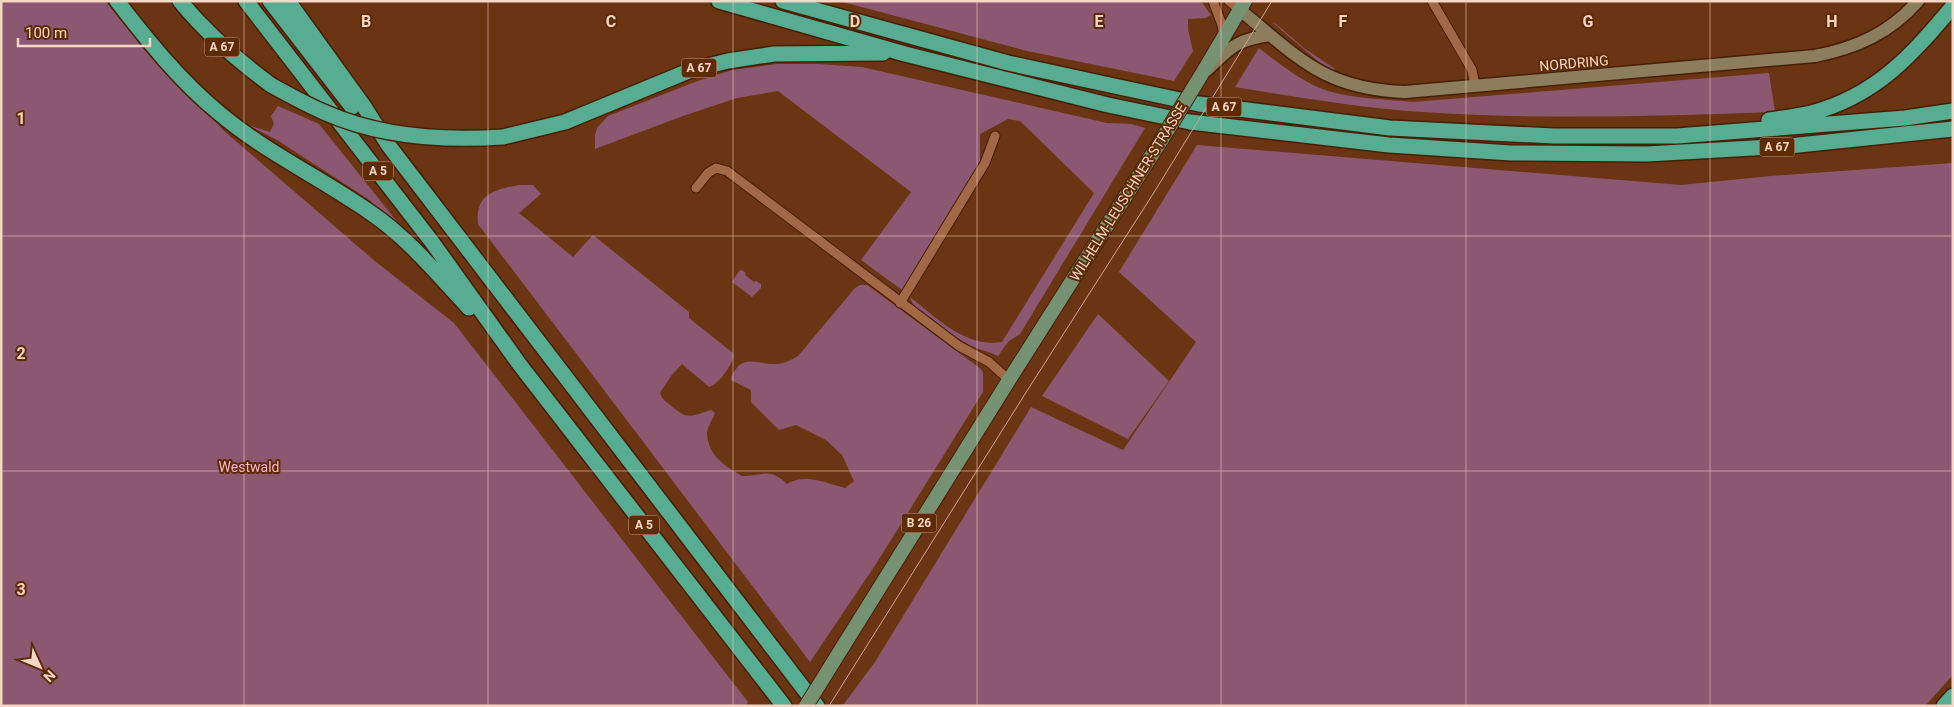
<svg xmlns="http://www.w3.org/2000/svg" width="1954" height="707" font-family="Roboto,sans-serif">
<rect width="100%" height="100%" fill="#6b3513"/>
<path fill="#8c5871" d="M 1,1 L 105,1 L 224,131 L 376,262 L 454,323 L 748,702 L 746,706 L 1,706 Z
M 839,1 L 1201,1 L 1211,15 L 1206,18 L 1188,19 L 1188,30 L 1193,51 L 1174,81 L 1027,51 Z
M 1273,23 L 1276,24 L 1304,48 L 1335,69 L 1335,72 L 1319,62 Z
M 1259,48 C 1280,64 1303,83 1328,91 C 1356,99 1385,99 1413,102 L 1769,73 L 1775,112 C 1658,116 1540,120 1423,112 C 1360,108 1297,97 1235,87 Z
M 776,64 L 817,64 L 862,67 L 1107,123 L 1131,124 L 1145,128 L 1023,329 L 1020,334 L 1008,342 L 998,356 C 990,352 980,350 972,346 C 958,339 912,312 910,297 C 937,318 965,348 1002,342 L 1094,193 L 1020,121 L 1008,119 L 980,134 L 980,163 L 902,290 L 861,260 L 911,192 L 778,91 L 737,98 L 683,116 L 595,149 L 595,135 L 597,128 L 608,116 L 695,82 L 732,70 Z
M 278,106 L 319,124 L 407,234 L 368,199 L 277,140 L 248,125 L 270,132 L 274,124 L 271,116 Z
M 1197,145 L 1681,185 L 1771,176 L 1953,163 L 1953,675 L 1925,706 L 844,706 L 843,705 L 875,662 L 1031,407 L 1123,450 L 1196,342 L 1119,272 Z
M 519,185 L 533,185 L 541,194 L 519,213 L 573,257 L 593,235 L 689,312 L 689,318 L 733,353 L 734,356 C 731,366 719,384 709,387 L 682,364 L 671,376 L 660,393 C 662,399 665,401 670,405 C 688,420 689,417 711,410 L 715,413 C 713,419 708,426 707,432 C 707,455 725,466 742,476 C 763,476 769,467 787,484 C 805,473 826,483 845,488 L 854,481 L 842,455 L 826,440 L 796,425 L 779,430 L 751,402 L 751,390 L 731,380 C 731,375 733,373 736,369 C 746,355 762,365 776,364 C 784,364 791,360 798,356 L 855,288 L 860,285 L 867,285 L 981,369 L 983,373 L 983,392 L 876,564 L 810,662 L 478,224 C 475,194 494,190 519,185 Z
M 742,270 L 746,273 L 745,275 L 754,282 L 756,281 L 761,284 L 761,288 L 752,297 L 732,282 L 739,271 Z
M 1098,314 L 1169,381 L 1128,439 L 1042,396 Z"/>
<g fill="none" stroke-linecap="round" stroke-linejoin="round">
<g stroke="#471f05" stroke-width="11">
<path id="minor" d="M 1213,1 L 1222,25 L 1224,37
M 1229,1 L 1240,10
M 1432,1 L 1472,70 L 1475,86
M 696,188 L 708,173 L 716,168 L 727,171 L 959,346 L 989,362 L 1009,380
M 900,303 L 985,163 L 995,136"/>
</g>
<g stroke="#471f05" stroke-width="15">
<path id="secondary" d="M 1240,10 C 1299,58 1324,89 1405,92 L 1815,56 C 1856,48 1890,33 1918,1
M 1207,70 C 1231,47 1236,40 1270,35"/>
</g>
<g stroke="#471f05" stroke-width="16">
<path id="primary" d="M 1200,77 L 1245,1
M 842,648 L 1009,380 L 1162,139"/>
</g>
<g stroke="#471f05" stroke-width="18">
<path id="motorway" d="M 117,1 C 148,41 180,81 219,113 C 265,152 321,178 371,213 C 408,238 438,275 469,308
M 180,1 C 207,34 237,60 271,85
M 246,1 L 432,242 L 520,365 L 784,706
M 270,1 L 352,107
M 288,1 L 365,108 L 389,146 L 817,706
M 719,1 L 905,54 L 1108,105 L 1190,122 L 1389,145 L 1511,153 L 1647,154 L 1789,146 L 1953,129
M 783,1 L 1008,63 L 1133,90 L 1199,104 L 1390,128 L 1554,136 L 1677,136 L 1905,118 L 1953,111
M 1769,120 C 1783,118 1797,116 1811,113 C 1876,96 1912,55 1953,6
M 503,137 L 565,122 L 691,70 L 728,61 L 774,54 L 883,53
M 1944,706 L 1953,696"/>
</g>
<use href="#minor" stroke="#a36947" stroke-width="9"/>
<use href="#secondary" stroke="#8c7d5d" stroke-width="12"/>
<use href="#primary" stroke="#759273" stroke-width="14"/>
<use href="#motorway" stroke="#56ad91" stroke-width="15"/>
<path stroke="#cda58f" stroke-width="1" d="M 829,706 L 1025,394 L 1153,194 L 1272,1"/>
<g stroke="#471f05" stroke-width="16" stroke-linecap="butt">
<path id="primary-bridge" d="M 1162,139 L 1200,77
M 806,706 L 842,648"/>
</g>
<g stroke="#471f05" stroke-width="18" stroke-linecap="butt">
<path id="motorway-bridge" d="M 271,85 C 289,95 307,105 326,113 C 381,137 444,141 503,137"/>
</g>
<use href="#primary-bridge" stroke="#759273" stroke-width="14"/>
<use href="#motorway-bridge" stroke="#56ad91" stroke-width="15"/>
</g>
<path fill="none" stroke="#f8d6c5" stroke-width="1" stroke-opacity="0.55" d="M 244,1 L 244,706M 488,1 L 488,706M 733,1 L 733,706M 977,1 L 977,706M 1221,1 L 1221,706M 1466,1 L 1466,706M 1710,1 L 1710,706M 1,236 L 1953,236M 1,471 L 1953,471"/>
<g text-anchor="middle" stroke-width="4" stroke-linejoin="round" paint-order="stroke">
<g fill="#5f2b05" stroke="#caa38b" stroke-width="1">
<rect x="204.5" y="37.5" width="35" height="19" rx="4"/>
<rect x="681.5" y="58.5" width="35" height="19" rx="4"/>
<rect x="1206.5" y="97.5" width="35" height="19" rx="4"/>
<rect x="1759.5" y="137.5" width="35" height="19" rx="4"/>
<rect x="363" y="161.5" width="30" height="19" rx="4"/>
<rect x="901.5" y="513.5" width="35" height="19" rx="4"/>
<rect x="629" y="515.5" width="30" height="19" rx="4"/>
</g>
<g font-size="12" font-weight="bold" fill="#f8d6c5">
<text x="222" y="51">A 67</text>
<text x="699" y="72">A 67</text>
<text x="1224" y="111">A 67</text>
<text x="1777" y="151">A 67</text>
<text x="378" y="175">A 5</text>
<text x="919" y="527">B 26</text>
<text x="644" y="529">A 5</text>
</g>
<g font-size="14" fill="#f8d6c5" stroke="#5f2b05">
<text transform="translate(1574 63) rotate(-5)" y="5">NORDRING</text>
<text transform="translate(1128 192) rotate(-58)" y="5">WILHELM-LEUSCHNER-STRASSE</text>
</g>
<g font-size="14" fill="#f7b5d3" stroke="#5f2b05">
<text x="249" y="472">Westwald</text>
</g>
</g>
<g font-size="16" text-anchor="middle" font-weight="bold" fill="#f8d6c5" stroke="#5f2b05" stroke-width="4" stroke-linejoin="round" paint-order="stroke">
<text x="366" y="27">B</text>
<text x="611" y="27">C</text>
<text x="855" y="27">D</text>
<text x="1099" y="27">E</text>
<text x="1343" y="27">F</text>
<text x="1588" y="27">G</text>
<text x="1832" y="27">H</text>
<text x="21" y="124">1</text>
<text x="21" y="359">2</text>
<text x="21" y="595">3</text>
</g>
<rect width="1954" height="707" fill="none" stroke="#f8d6c5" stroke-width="5"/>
<g transform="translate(40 667) rotate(134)" stroke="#5f2b05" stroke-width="4" paint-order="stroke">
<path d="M0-4L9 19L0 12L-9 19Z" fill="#f8d6c5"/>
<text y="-8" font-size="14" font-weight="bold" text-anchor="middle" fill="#f8d6c5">N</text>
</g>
<path d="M18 38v8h132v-8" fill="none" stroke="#f8d6c5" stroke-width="2.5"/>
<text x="25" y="38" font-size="15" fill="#f8d6c5" stroke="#5f2b05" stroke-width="4" paint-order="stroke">100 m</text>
</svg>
